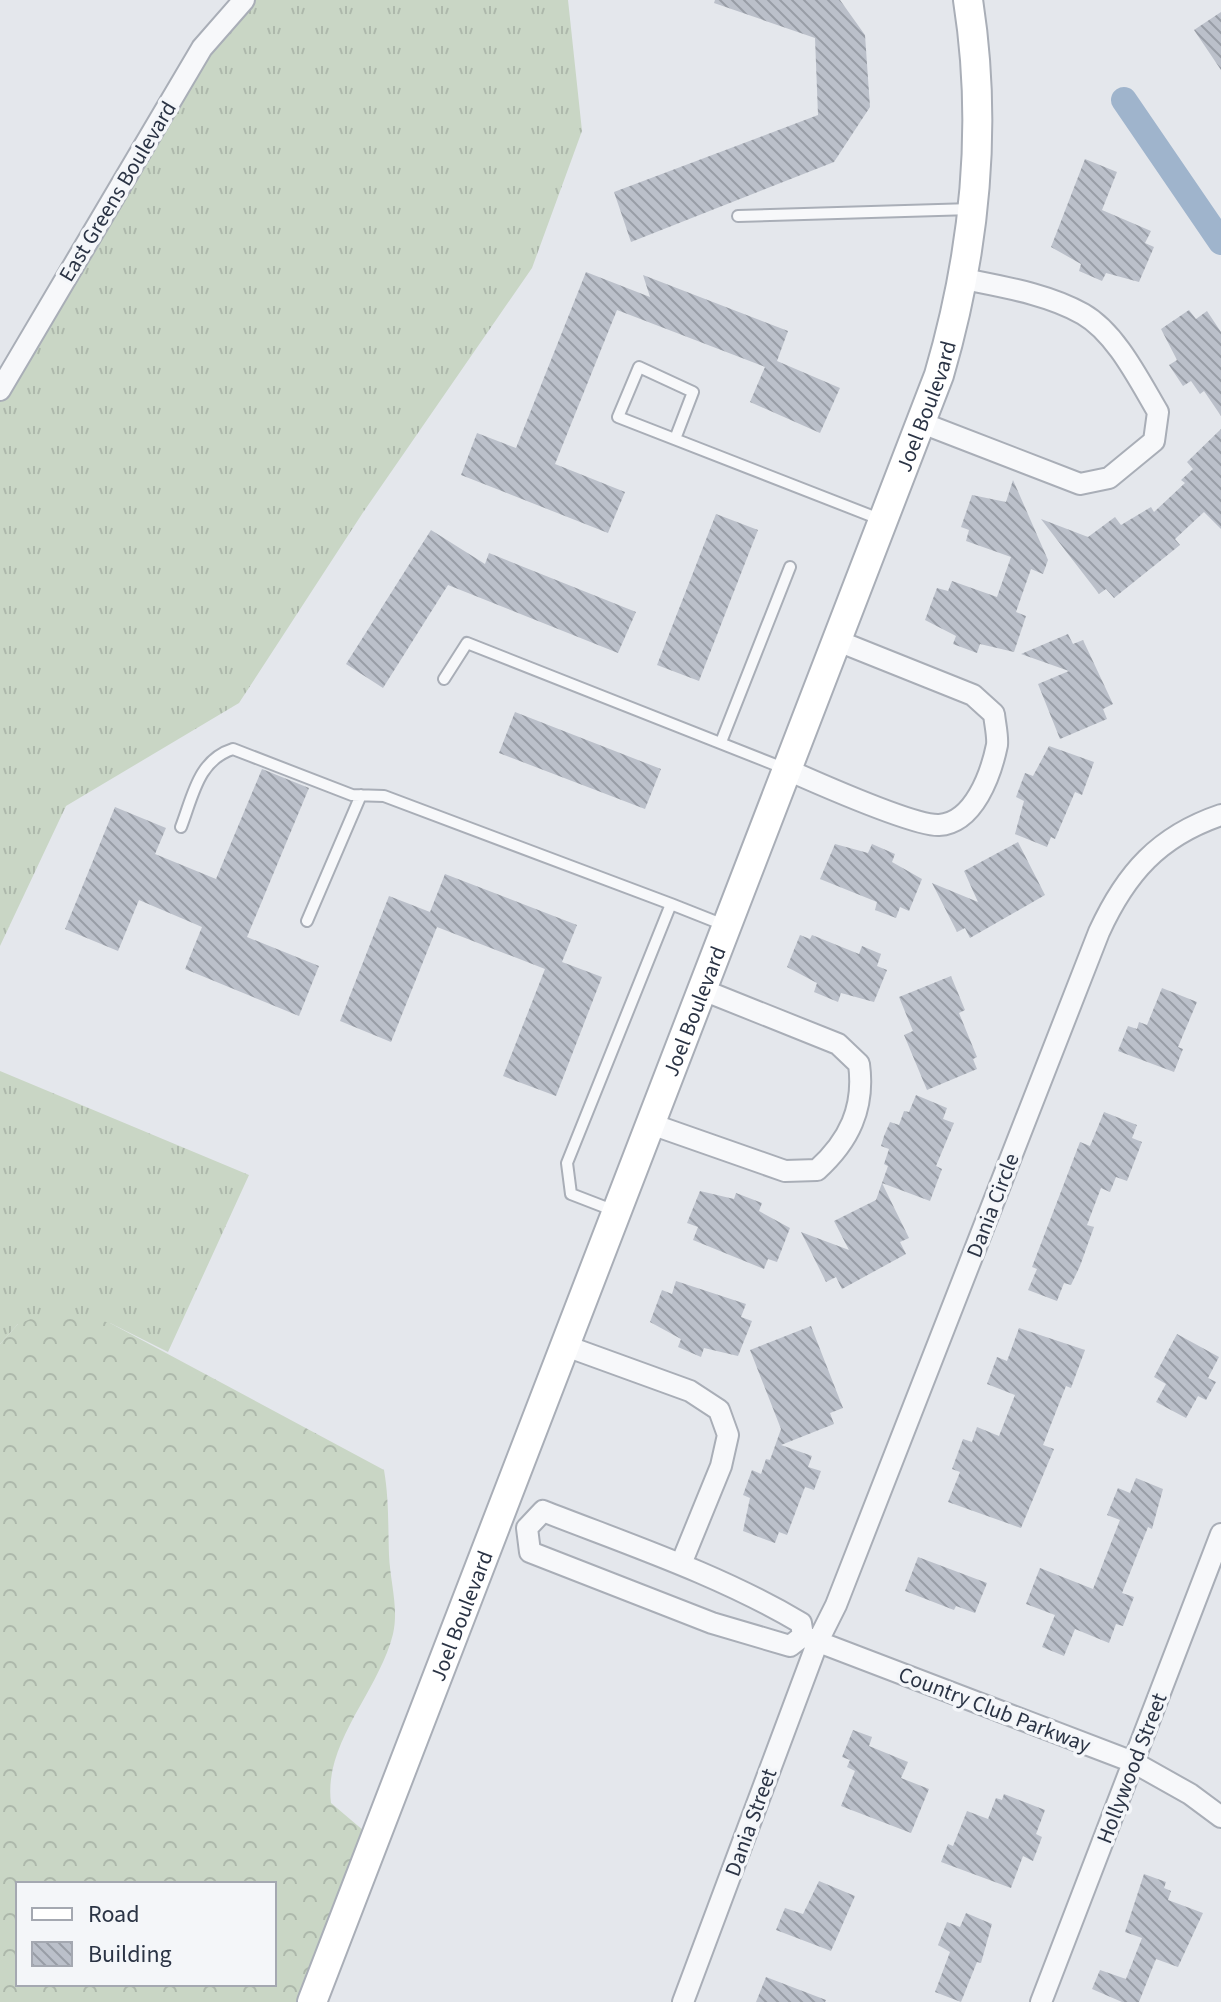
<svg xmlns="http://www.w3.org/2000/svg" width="1221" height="2002" font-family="'Source Sans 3',sans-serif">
<defs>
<pattern id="grass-tufts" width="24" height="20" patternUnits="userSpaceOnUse" patternTransform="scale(2)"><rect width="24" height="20" fill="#c9d6c5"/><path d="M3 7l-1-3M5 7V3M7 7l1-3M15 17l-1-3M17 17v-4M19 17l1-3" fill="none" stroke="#adb8ab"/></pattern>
<pattern id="forest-crowns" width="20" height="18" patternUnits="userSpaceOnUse" patternTransform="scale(2)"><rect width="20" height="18" fill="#c9d6c5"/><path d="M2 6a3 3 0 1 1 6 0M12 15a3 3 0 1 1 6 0" fill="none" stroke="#adb8ab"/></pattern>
<pattern id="building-back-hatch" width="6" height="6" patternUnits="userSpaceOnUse" patternTransform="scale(2)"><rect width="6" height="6" fill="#bbc0ca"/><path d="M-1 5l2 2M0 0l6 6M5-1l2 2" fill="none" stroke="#989da6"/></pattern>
</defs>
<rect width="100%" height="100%" fill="#e4e7ec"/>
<path fill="url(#grass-tufts)" d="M 237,0 L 568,0 L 582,131 L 532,268 L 362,514 L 239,703 L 66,806 L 0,946 L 0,393 L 214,18 Z
M 0,1071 L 249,1175 L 168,1352 L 110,1323 L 18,1324 L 0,1344 Z"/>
<path fill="url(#forest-crowns)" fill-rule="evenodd" d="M 51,1311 L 72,1313 L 110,1323 L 384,1470 C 389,1499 388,1525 389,1555 C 390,1581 399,1608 393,1634 C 379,1691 323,1743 331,1803 L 364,1831 L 297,2002 L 0,2002 L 0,1344 L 18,1324 ZM 18,1884 L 274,1884 L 274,1984 L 18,1984 Z"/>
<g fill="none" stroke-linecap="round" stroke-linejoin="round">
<path stroke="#9fb4cc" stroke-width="26" d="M 1124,100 L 1221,242"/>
</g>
<path fill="url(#building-back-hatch)" d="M 715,0 L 840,0 L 865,35 L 870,107 L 834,162 L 631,242 L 614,192 L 818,115 L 815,38 L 714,3 Z
M 1221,12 L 1221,70 L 1194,30 Z
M 1085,159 L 1117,172 L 1102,210 L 1151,231 L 1145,243 L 1154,247 L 1139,282 L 1106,273 L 1102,281 L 1079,271 L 1081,264 L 1051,247 Z
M 586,272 L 650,297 L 643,275 L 788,331 L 777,361 L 840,388 L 820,433 L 750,402 L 765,367 L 617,310 L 555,464 L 625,492 L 608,533 L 461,475 L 477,433 L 516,448 Z
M 1189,310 L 1196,319 L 1207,311 L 1221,332 L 1221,416 L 1204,391 L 1200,394 L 1191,381 L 1183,386 L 1169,365 L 1177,360 L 1161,329 Z
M 1221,429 L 1221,529 L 1204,512 L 1175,539 L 1180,545 L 1114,598 L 1106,589 L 1099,594 L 1041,519 L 1088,537 L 1115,517 L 1121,525 L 1151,507 L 1154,512 L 1185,483 L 1181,480 L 1193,469 L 1187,462 Z
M 1013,480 L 1048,560 L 1043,574 L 1031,569 L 1016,612 L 1026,616 L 1014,652 L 980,644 L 977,653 L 953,644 L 956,636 L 925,620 L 937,588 L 948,591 L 952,581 L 997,597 L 1011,557 L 966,541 L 969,530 L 961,527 L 972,495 L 1006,502 Z
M 716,514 L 758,530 L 699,681 L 657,665 Z
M 431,530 L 485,564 L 489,553 L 636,612 L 618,653 L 448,585 L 383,688 L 346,664 Z
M 1068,634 L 1073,644 L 1083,640 L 1113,704 L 1103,709 L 1107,719 L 1060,739 L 1038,684 L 1069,671 L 1021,654 Z
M 515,712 L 661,769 L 645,809 L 499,753 Z
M 1049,746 L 1094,762 L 1082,795 L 1075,792 L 1055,839 L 1051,837 L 1047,847 L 1015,834 L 1024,801 L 1016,797 L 1025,773 L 1033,776 Z
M 262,769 L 309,788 L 247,937 L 319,966 L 299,1016 L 185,969 L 202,927 L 139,900 L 118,951 L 65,929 L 115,807 L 166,828 L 155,854 L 216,879 Z
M 1018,842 L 1045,895 L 970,938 L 965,928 L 957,932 L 932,883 L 978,902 L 964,871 Z
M 835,844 L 868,853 L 872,844 L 895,854 L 892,862 L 922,879 L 909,911 L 900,907 L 896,918 L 875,910 L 877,902 L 820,879 Z
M 445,874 L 577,925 L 562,962 L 602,977 L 556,1096 L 503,1076 L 545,969 L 437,927 L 391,1042 L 340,1021 L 389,896 L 430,912 Z
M 800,935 L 810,939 L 812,935 L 859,954 L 862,946 L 881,954 L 877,966 L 887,970 L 874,1002 L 841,993 L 838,1002 L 814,992 L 817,983 L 787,967 Z
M 951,976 L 965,1010 L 959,1013 L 977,1057 L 973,1059 L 977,1069 L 927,1090 L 904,1035 L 913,1031 L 899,997 Z
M 1162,988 L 1197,1002 L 1178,1047 L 1183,1049 L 1174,1072 L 1118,1051 L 1128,1026 L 1137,1029 L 1139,1022 L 1147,1025 Z
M 916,1095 L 947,1108 L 943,1119 L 954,1123 L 936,1166 L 942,1169 L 930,1201 L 882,1183 L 909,1238 L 900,1242 L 906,1254 L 842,1289 L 836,1277 L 826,1282 L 801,1232 L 849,1250 L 834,1221 L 876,1200 L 888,1166 L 884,1164 L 889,1149 L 881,1146 L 884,1136 L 890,1122 L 899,1125 L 904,1111 L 909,1112 Z
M 1104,1112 L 1137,1125 L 1132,1138 L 1142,1142 L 1127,1181 L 1116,1177 L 1110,1192 L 1101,1188 L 1087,1225 L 1094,1227 L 1080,1266 L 1071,1285 L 1064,1283 L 1057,1301 L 1028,1290 L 1037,1269 L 1032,1267 L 1080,1142 L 1090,1146 Z
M 700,1191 L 734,1199 L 736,1193 L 762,1203 L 759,1211 L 790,1228 L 777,1262 L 768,1259 L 764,1269 L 693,1240 L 698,1227 L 687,1223 Z
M 676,1281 L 746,1304 L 741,1317 L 752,1321 L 738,1356 L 704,1348 L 701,1357 L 678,1347 L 681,1339 L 650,1322 L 662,1290 L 672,1294 Z
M 811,1326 L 843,1408 L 830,1413 L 834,1424 L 781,1445 L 812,1456 L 808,1467 L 821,1471 L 814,1490 L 805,1487 L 787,1535 L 779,1532 L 775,1543 L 743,1531 L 750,1498 L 743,1495 L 752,1470 L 761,1474 L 766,1459 L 770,1460 L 781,1429 L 750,1350 Z
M 1019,1328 L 1085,1350 L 1071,1388 L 1066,1386 L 1043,1445 L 1054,1449 L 1021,1528 L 948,1502 L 960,1472 L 952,1469 L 963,1439 L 972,1442 L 977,1427 L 999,1436 L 1015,1395 L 987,1384 L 997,1357 L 1007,1361 Z
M 1177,1334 L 1219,1357 L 1208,1378 L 1216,1382 L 1206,1400 L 1198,1396 L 1186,1418 L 1156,1402 L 1166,1384 L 1154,1377 Z
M 1136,1478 L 1163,1489 L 1152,1529 L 1148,1527 L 1122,1593 L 1134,1597 L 1123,1626 L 1116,1624 L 1109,1643 L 1075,1629 L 1064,1656 L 1042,1647 L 1055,1615 L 1026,1604 L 1040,1568 L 1093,1589 L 1120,1520 L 1107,1515 L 1118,1488 L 1130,1493 Z
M 918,1557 L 987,1583 L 975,1613 L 956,1606 L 954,1610 L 905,1591 Z
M 853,1730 L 872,1737 L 869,1746 L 908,1762 L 901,1778 L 929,1789 L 911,1833 L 841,1806 L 855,1771 L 847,1767 L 850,1760 L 842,1757 Z
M 1004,1794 L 1045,1810 L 1036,1834 L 1042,1837 L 1033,1861 L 1023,1856 L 1011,1888 L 941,1862 L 948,1844 L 953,1846 L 967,1811 L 988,1819 L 996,1798 L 1002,1800 Z
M 1144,1874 L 1166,1882 L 1164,1888 L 1171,1891 L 1168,1900 L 1203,1913 L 1178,1967 L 1156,1959 L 1139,2002 L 1122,2002 L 1092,1989 L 1100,1970 L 1126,1979 L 1142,1938 L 1125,1932 Z
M 819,1881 L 855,1896 L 831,1951 L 776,1930 L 785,1908 L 803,1914 Z
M 966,1913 L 992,1924 L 981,1963 L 977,1962 L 961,2002 L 935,1992 L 950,1952 L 938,1945 L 947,1922 L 960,1927 Z
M 766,1977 L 826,2000 L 825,2002 L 756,2002 Z"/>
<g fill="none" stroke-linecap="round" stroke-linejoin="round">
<g stroke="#a9aeb7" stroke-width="14">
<path id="lane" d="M 738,216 L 972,209
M 675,439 L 693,392 L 639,367 L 618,417 L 882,520
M 444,679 L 467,643 L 786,769
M 721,742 L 790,567
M 181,827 C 193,796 198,760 233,749 L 352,795 L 384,796 L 671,904
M 307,921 L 361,795
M 615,1211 L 571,1194 L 567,1163 L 671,904 L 724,925"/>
</g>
<g stroke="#a9aeb7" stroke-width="24">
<path id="street" d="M 0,390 L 202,48 L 244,0
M 922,423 L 1080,484 L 1109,478 L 1154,441 L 1158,412 C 1139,380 1116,333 1083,314 C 1048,294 1003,287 964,279
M 788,770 C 815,782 914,826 939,825 C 974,823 991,774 997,745 C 998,736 995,724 994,714 L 973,695 L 838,641
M 651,1124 L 785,1171 L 817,1170 C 849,1141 865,1108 859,1064 L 838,1044 L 703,990
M 566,1346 L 690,1391 L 719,1410 L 728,1435 L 721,1466 L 681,1564
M 527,1528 L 543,1511 C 630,1545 720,1575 801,1623 L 803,1636
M 527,1528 L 530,1552 L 712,1623 L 790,1646 L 803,1636
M 803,1636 L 1133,1762 L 1190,1794 L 1221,1817
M 683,2002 L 818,1641 L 836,1605 L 1099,932 C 1126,873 1159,836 1221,815
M 1041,2002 L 1221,1534"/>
</g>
<g stroke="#a9aeb7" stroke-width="32">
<g id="secondary">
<path id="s1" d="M 312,2002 L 939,375 C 975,252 988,127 968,0"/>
</g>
</g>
<use href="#lane" stroke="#f7f8fa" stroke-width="10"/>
<use href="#street" stroke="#f7f8fa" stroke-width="20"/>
<use href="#secondary" stroke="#fff" stroke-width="28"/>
</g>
<g text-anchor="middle" stroke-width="7" stroke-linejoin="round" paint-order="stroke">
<g font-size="22" fill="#2b3445" stroke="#f4f6f9">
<text transform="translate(117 191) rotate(-59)" y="8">East Greens Boulevard</text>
<text dy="8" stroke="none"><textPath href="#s1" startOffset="1710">Joel Boulevard</textPath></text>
<text dy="8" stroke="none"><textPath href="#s1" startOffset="1062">Joel Boulevard</textPath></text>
<text transform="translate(992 1205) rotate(-69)" y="8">Dania Circle</text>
<text dy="8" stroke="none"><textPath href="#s1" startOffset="414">Joel Boulevard</textPath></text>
<text transform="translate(995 1709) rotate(21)" y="8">Country Club Parkway</text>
<text transform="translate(1131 1768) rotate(-69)" y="8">Hollywood Street</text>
<text transform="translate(750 1822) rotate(-70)" y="8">Dania Street</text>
</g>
</g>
<rect x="16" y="1882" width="260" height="104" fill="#f4f6f9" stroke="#a4a8b1" stroke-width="2"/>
<rect x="32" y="1908" width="40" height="12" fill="#ffffff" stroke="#a4a8b1" stroke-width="2"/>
<text x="88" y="1922" font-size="24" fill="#2b3445">Road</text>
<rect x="32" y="1942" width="40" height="24" fill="url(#building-back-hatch)" stroke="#a4a8b1" stroke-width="2"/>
<text x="88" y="1962" font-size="24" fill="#2b3445">Building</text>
</svg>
